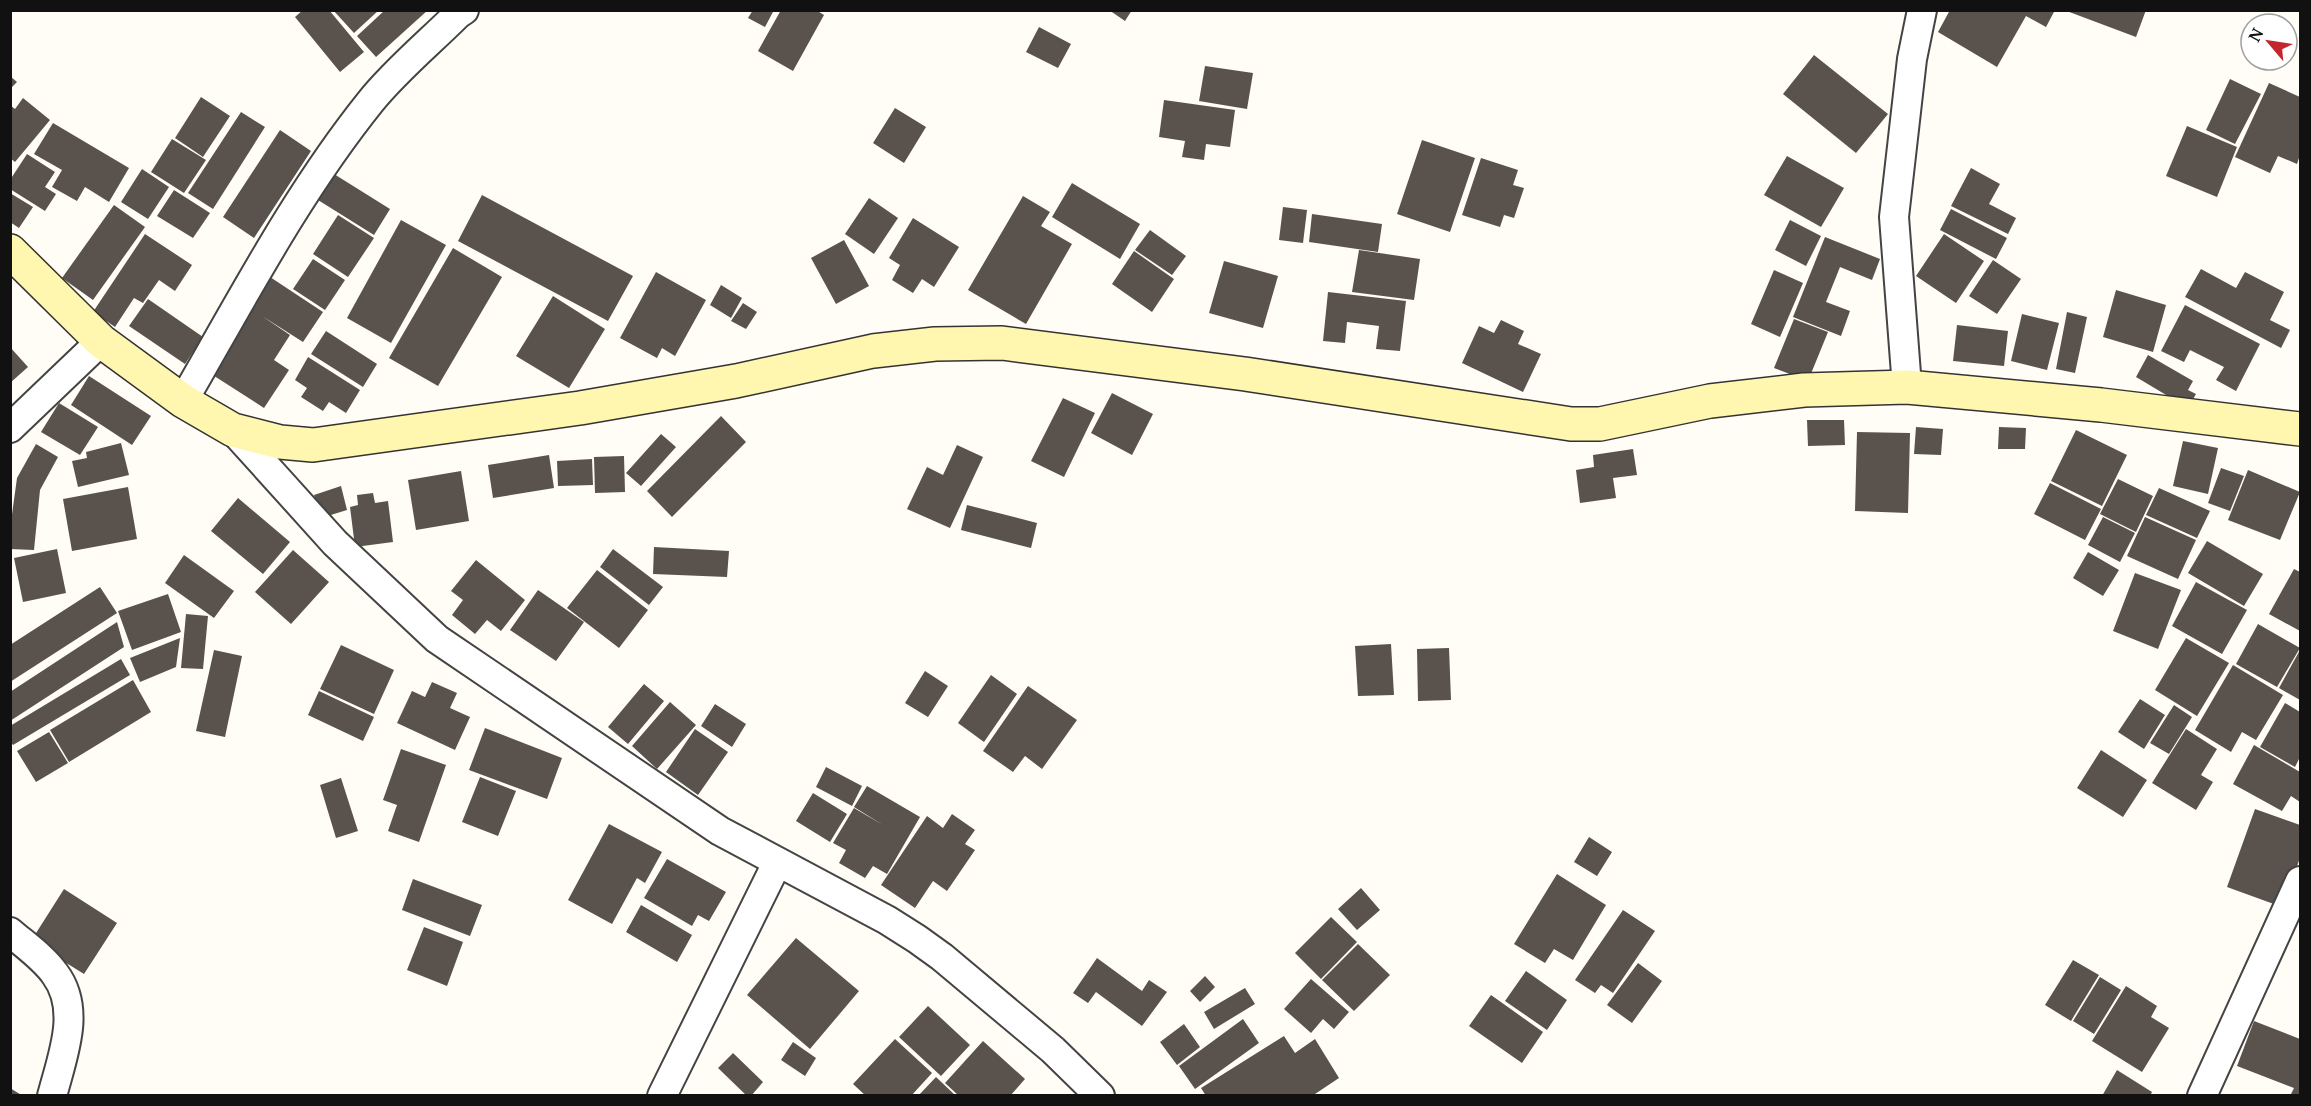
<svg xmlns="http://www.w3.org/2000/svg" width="2311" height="1106" font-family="'Noto Serif',serif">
<rect width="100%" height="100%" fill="#fffdf5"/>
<path fill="#5a524d" d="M 303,10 L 329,10 L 364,52 L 340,72 L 295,17 Z
M 333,10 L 379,10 L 354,33 Z
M 385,10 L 428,10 L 376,57 L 357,36 Z
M 753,10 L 774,10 L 765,27 L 748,18 Z
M 781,10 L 816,10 L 824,15 L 793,71 L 758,51 Z
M 1109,10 L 1132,10 L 1125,21 Z
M 1950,10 L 2055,10 L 2046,27 L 2026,16 L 1997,67 L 1938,32 Z
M 2064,10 L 2146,10 L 2136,37 Z
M 1039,27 L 1071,44 L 1058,68 L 1026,52 Z
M 1814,55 L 1888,114 L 1856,153 L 1783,94 Z
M 1205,66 L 1253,73 L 1247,109 L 1199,101 Z
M 10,76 L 17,82 L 10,89 Z
M 2230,79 L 2261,94 L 2235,144 L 2206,130 Z
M 2269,83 L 2300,97 L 2300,155 L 2297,164 L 2278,156 L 2270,173 L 2235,157 Z
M 201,97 L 230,116 L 203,157 L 175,138 Z
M 23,98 L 50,120 L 15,162 L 10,158 L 10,105 L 15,109 Z
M 1164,100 L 1235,110 L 1230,147 L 1206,144 L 1204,160 L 1182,157 L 1185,141 L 1159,137 Z
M 895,108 L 926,127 L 904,163 L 873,143 Z
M 241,112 L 265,127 L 213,209 L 188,193 Z
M 53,123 L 129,168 L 109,202 L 85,187 L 77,201 L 52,187 L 62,170 L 34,154 Z
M 2187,126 L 2237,147 L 2217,197 L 2166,176 Z
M 280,130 L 311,151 L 254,238 L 223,217 Z
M 172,139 L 206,160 L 184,193 L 151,172 Z
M 1422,140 L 1475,158 L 1450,232 L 1397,214 Z
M 27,154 L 55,172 L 45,187 L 56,194 L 45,211 L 10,189 L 10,180 Z
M 1787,156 L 1844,188 L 1821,227 L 1764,195 Z
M 1481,158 L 1518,170 L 1513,185 L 1524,188 L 1514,218 L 1504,215 L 1500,227 L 1462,215 Z
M 1971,168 L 2000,184 L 1989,204 L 2016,218 L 2008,234 L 1951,206 Z
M 142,169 L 169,187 L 148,219 L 121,202 Z
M 334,174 L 390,209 L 374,235 L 318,200 Z
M 1072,183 L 1140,224 L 1120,259 L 1052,217 Z
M 174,190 L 210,213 L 193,238 L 157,216 Z
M 10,193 L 33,207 L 19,228 L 10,222 Z
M 482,195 L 633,276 L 608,321 L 458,241 Z
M 1023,196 L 1050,212 L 1041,226 L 1072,244 L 1026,324 L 968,290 Z
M 869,198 L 898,218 L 874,254 L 845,234 Z
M 114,205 L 145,227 L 93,300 L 62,278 Z
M 1283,207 L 1307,210 L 1303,243 L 1279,240 Z
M 1951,209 L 2007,238 L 1996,259 L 1940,230 Z
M 1312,214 L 1382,224 L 1378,252 L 1309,242 Z
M 338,215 L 374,238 L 348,277 L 313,254 Z
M 913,218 L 959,247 L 934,287 L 922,279 L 913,293 L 892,280 L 900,265 L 889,258 Z
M 401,220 L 446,245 L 391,343 L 347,318 Z
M 1790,220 L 1821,236 L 1806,266 L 1775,250 Z
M 1150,230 L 1186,256 L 1172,275 L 1135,250 Z
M 145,234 L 192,265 L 175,291 L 159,280 L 143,303 L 134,298 L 115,327 L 93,312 Z
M 1944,234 L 1984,261 L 1956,303 L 1916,276 Z
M 1825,237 L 1880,259 L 1872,280 L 1840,267 L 1826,302 L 1850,311 L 1841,336 L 1793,317 Z
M 844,240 L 869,286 L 836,304 L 811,258 Z
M 453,248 L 502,277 L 438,386 L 389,358 Z
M 1359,250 L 1420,259 L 1414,300 L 1352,292 Z
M 1134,251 L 1174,279 L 1152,312 L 1112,284 Z
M 313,259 L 345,280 L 325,310 L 293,289 Z
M 1993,260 L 2021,279 L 1997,314 L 1969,296 Z
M 1224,261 L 1278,276 L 1263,328 L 1209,313 Z
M 2201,269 L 2236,288 L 2245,272 L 2284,292 L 2270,320 L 2290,330 L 2281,348 L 2185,297 Z
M 1774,270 L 1803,283 L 1780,337 L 1751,324 Z
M 656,272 L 706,300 L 675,356 L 662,348 L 657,358 L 620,338 Z
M 267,275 L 323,312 L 303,342 L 262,316 L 290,335 L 274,360 L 289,370 L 264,408 L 208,372 Z
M 721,285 L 742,298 L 731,318 L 710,305 Z
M 2116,290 L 2166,305 L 2153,352 L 2103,337 Z
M 1328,292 L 1406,301 L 1400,351 L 1376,349 L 1379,326 L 1347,322 L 1345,343 L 1323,341 Z
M 553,296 L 605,329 L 569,388 L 516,356 Z
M 148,299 L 203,337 L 185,364 L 129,326 Z
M 743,303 L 757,312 L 746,329 L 731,321 Z
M 2185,305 L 2260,344 L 2236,391 L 2216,380 L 2224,367 L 2190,350 L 2184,362 L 2161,351 Z
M 2067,312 L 2087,317 L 2075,373 L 2056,369 Z
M 2022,314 L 2059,323 L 2047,370 L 2011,361 Z
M 1794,319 L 1828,332 L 1808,381 L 1774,368 Z
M 1501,320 L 1524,331 L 1518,344 L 1541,354 L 1523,392 L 1462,363 L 1479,326 L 1494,333 Z
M 1957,325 L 2008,331 L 2004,366 L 1953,361 Z
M 326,331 L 377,364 L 363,387 L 311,354 Z
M 10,347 L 28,367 L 10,383 Z
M 2148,355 L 2193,381 L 2188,390 L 2196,394 L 2188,408 L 2136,377 Z
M 308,357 L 360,390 L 346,413 L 329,402 L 323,411 L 301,397 L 307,388 L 295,380 Z
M 89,376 L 151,416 L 132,445 L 71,405 Z
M 1112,393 L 1153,414 L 1132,455 L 1091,433 Z
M 1063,398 L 1095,413 L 1064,477 L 1031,461 Z
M 59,403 L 98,427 L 80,455 L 41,432 Z
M 721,416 L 746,442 L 672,517 L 647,491 Z
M 1807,420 L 1844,420 L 1845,445 L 1808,446 Z
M 1916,427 L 1943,429 L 1941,455 L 1914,454 Z
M 1999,427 L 2026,428 L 2025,449 L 1998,449 Z
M 2076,430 L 2127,455 L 2102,506 L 2051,481 Z
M 1857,432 L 1910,433 L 1908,513 L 1855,511 Z
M 661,434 L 676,447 L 641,486 L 626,473 Z
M 2183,441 L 2218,448 L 2208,494 L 2173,486 Z
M 121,443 L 129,475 L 78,487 L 72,461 L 87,458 L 86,452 Z
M 36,444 L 58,457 L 40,490 L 34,550 L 10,549 L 10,529 L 17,478 Z
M 957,445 L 983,457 L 950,528 L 907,509 L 927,467 L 943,475 Z
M 1633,449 L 1637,475 L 1613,478 L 1616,498 L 1580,503 L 1576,470 L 1594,467 L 1593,455 Z
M 549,455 L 554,488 L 493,498 L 488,465 Z
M 624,456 L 625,492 L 595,493 L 594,457 Z
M 592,459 L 593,485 L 558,486 L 557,461 Z
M 2221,468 L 2244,476 L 2230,511 L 2208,503 Z
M 2248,470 L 2300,492 L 2280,540 L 2228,520 Z
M 461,471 L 469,521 L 416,530 L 408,480 Z
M 2118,479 L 2153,496 L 2136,532 L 2100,514 Z
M 2050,483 L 2101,509 L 2085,540 L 2034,514 Z
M 341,486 L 347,510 L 321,518 L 314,495 Z
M 128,487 L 137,539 L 72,551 L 63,499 Z
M 2159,488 L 2210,511 L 2197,538 L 2146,515 Z
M 373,493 L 375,503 L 388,501 L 393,542 L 355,547 L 350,507 L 358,505 L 357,495 Z
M 238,498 L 290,542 L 263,574 L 211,531 Z
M 967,505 L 1037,523 L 1031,548 L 961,530 Z
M 2103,517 L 2135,533 L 2120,562 L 2088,545 Z
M 2145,517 L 2196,540 L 2178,579 L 2127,556 Z
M 2207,541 L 2263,574 L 2244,606 L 2188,573 Z
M 654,547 L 729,551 L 727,577 L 653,574 Z
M 57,549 L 66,593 L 23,602 L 14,558 Z
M 613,549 L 663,587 L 649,605 L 600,567 Z
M 293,550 L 329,582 L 291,624 L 255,592 Z
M 2088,552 L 2119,570 L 2103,596 L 2073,578 Z
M 184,555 L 234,591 L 214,618 L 165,583 Z
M 476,560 L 525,600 L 501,631 L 487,620 L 475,634 L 452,615 L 463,600 L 451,591 Z
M 2294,569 L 2300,572 L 2300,631 L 2269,614 Z
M 597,570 L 648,610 L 619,648 L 567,608 Z
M 2135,573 L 2181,590 L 2158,649 L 2113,631 Z
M 2196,582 L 2247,610 L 2222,654 L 2172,626 Z
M 100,587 L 117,613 L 10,682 L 10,645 Z
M 538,590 L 584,622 L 556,661 L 510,630 Z
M 168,594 L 181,632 L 132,650 L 118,611 Z
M 186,614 L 208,616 L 203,669 L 181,668 Z
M 117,622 L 124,647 L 10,721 L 10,692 Z
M 2258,624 L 2300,648 L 2277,687 L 2236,664 Z
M 180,638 L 176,667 L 140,682 L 130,658 Z
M 2186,638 L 2229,663 L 2197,716 L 2155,690 Z
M 1391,644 L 1394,695 L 1358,696 L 1355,646 Z
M 341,645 L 394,670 L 374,714 L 320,689 Z
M 1449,648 L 1451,700 L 1418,701 L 1417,649 Z
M 214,650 L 242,656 L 225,737 L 196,731 Z
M 2300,650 L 2300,700 L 2279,688 Z
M 121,659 L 130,675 L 13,745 L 10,741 L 10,726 Z
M 2233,665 L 2283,695 L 2256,740 L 2242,732 L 2231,752 L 2195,730 Z
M 925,671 L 948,686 L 928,717 L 905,703 Z
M 991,675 L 1017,694 L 984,742 L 958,723 Z
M 133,680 L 151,712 L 69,762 L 50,730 Z
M 432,682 L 457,693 L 450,708 L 470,717 L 455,750 L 397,723 L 412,691 L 425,697 Z
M 644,684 L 664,701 L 628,744 L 608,727 Z
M 1028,686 L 1077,720 L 1042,769 L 1025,756 L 1013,772 L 983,751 Z
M 319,691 L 374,717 L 363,741 L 308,715 Z
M 2140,699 L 2165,715 L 2144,749 L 2118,732 Z
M 670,702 L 696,725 L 657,769 L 632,746 Z
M 2285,703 L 2300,712 L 2300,757 L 2295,767 L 2260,747 Z
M 715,704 L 746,724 L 732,747 L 701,726 Z
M 2174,705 L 2192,717 L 2169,754 L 2150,743 Z
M 485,728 L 562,758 L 547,799 L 469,770 Z
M 695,729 L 728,752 L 698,795 L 666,772 Z
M 2186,729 L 2217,749 L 2201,775 L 2213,782 L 2196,810 L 2152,783 Z
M 49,732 L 68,763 L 36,782 L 17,751 Z
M 2254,745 L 2300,772 L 2300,802 L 2291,796 L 2282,811 L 2233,784 Z
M 401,749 L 446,765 L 419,842 L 388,831 L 397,805 L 383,800 Z
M 2101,750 L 2147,780 L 2123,817 L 2077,788 Z
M 826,767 L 862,786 L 852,806 L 816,787 Z
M 480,777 L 516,791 L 498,836 L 462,822 Z
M 341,778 L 358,831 L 336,838 L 320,785 Z
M 867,786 L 920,817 L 887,874 L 873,866 L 865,878 L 839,863 L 846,850 L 833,843 L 854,808 L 883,825 L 854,807 Z
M 813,793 L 847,814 L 830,842 L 796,821 Z
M 2255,809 L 2300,825 L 2300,858 L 2282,907 L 2227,887 Z
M 952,814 L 975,830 L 965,844 L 975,850 L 947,891 L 933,881 L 915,908 L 881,885 L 927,816 L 943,828 Z
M 609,824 L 662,852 L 645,883 L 637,878 L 612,924 L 568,900 Z
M 1589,837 L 1612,852 L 1597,876 L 1574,862 Z
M 667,859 L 726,892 L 709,921 L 698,915 L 692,926 L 644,898 Z
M 1557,874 L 1606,905 L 1573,960 L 1554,949 L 1545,963 L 1514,944 Z
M 413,879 L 482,905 L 470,936 L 402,910 Z
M 1361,888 L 1380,910 L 1357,930 L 1338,909 Z
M 64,889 L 117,923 L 84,974 L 31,941 Z
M 641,905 L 692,935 L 677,962 L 626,932 Z
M 1623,910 L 1655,931 L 1613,993 L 1601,985 L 1595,993 L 1575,980 Z
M 1331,917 L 1357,942 L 1321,979 L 1295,953 Z
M 424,927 L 463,942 L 447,986 L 407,970 Z
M 796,938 L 859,991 L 810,1049 L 747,995 Z
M 1358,944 L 1390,975 L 1354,1011 L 1322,980 Z
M 1097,958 L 1142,991 L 1149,980 L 1167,992 L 1142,1026 L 1096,992 L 1088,1003 L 1073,993 Z
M 2073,960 L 2099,975 L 2071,1021 L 2045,1005 Z
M 1638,963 L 1662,981 L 1632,1023 L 1607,1005 Z
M 1526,971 L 1567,1000 L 1547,1030 L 1505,1001 Z
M 1205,976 L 1215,987 L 1200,1002 L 1190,991 Z
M 2100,977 L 2121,990 L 2094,1034 L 2073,1021 Z
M 1311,979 L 1349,1012 L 1334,1029 L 1323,1019 L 1311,1033 L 1284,1009 Z
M 2126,986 L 2157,1006 L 2151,1017 L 2169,1028 L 2142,1072 L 2092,1041 Z
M 1245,988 L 1255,1004 L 1214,1029 L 1204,1012 Z
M 1491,995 L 1543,1032 L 1522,1063 L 1469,1026 Z
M 928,1006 L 970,1045 L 941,1076 L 899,1037 Z
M 1243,1019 L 1259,1043 L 1195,1089 L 1179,1066 Z
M 2254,1021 L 2300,1039 L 2300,1096 L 2290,1096 L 2294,1088 L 2237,1066 Z
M 1184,1024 L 1200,1047 L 1177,1065 L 1160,1042 Z
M 1284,1036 L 1295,1053 L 1315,1039 L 1339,1078 L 1312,1096 L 1206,1096 L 1201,1088 Z
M 895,1039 L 932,1073 L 911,1096 L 866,1096 L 853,1084 Z
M 983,1041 L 1025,1079 L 1010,1096 L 959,1096 L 945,1083 Z
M 793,1042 L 816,1058 L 805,1076 L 781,1060 Z
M 733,1053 L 763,1082 L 751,1096 L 747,1096 L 718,1068 Z
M 2117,1070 L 2152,1092 L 2150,1096 L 2102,1096 Z
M 936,1077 L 956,1096 L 918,1096 Z
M 10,1088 L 23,1096 L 10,1096 Z"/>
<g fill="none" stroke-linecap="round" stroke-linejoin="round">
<g stroke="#444" stroke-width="32">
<path id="street" d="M 1907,387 L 1894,217 L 1912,59 L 1922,10
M 183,401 C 242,299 297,193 371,101 C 396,70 430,42 458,14 L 464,10
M 10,428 L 101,341
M 233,430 L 335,543 L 437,639 L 720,831 L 887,920 L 917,939 L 942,957 L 1053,1050 L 1100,1096
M 10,932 C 25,945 44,958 55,974 C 82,1010 62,1057 52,1096
M 662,1096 L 777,863
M 2202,1096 L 2300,881"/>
</g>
<g stroke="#333" stroke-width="36">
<path id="secondary" d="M 10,251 L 101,341 L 183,401 L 233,430 L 280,442 L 313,445 L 580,408 L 736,381 L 873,351 L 935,344 L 1002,343 L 1245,374 L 1571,424 L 1600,424 L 1710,401 L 1804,390 L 1907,387 L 2101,405 L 2300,429"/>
</g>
<use href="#street" stroke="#fff" stroke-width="28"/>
<use href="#secondary" stroke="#fff6b0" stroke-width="33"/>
</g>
<rect width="2311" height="1106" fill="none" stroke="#111111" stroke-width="24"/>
<g transform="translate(2269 42) rotate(299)"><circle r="28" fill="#ffffff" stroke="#a0a0a0" stroke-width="1.5"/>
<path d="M0-4.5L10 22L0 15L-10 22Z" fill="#c4262e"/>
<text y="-9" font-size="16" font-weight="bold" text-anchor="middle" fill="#111111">N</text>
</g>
</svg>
